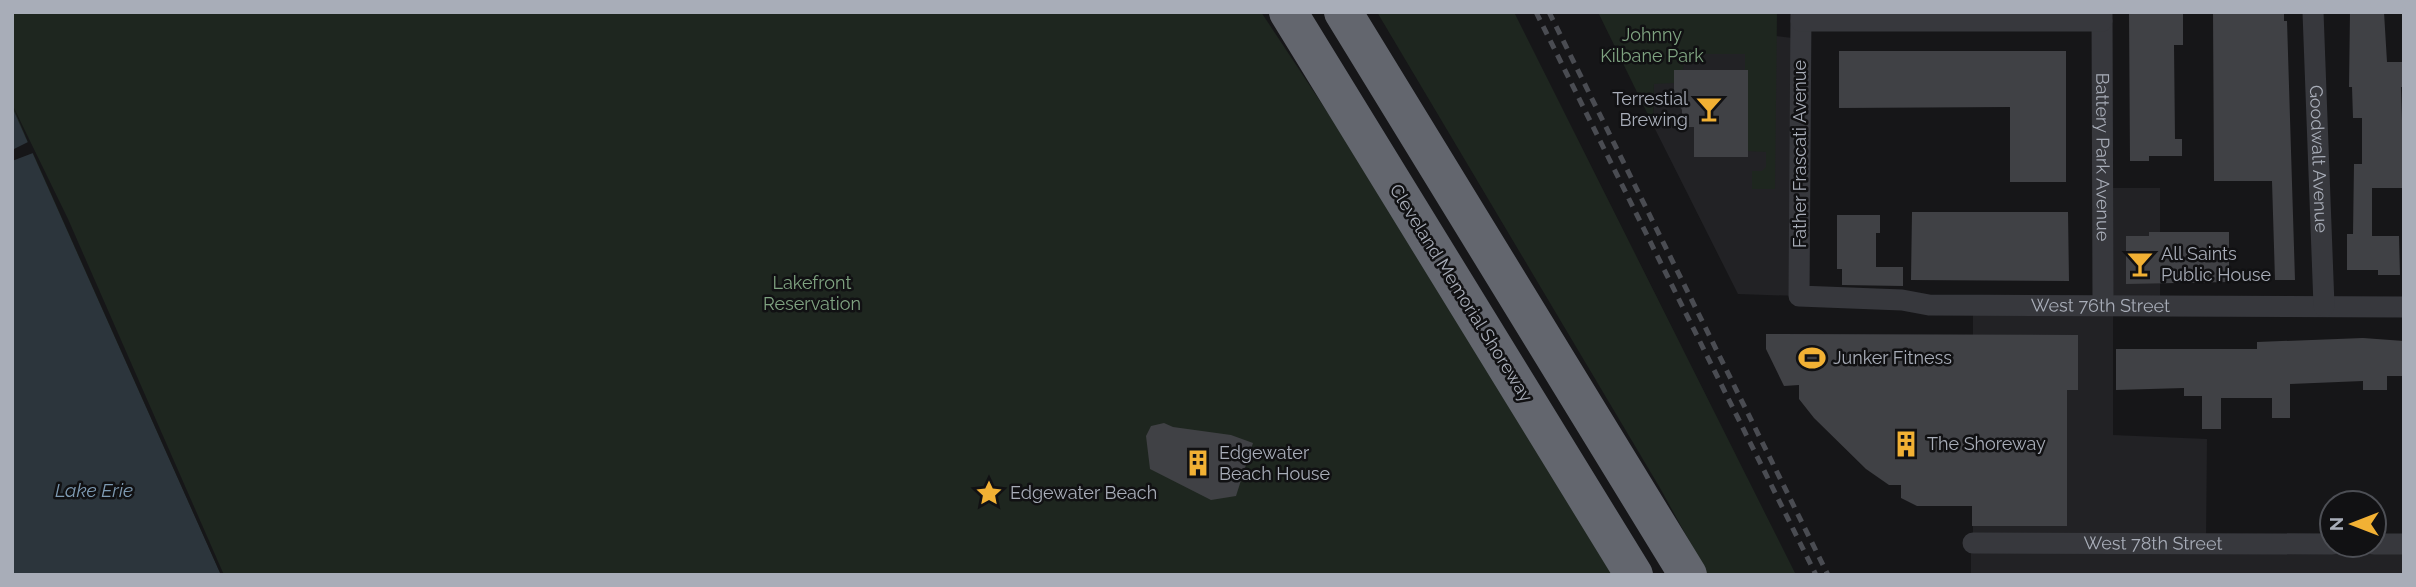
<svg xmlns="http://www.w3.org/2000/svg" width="2416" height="587" font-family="Raleway,sans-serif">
<rect width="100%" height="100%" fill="#161618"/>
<path fill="#222225" d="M 1776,36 L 1801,39 L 1799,296 L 1738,294 L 1653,125 L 1654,83 L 1674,70 L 1683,70 L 1683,54 L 1775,53 Z
M 2103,188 L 2160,188 L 2160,305 L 2113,304 L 2113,435 L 2207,439 L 2206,544 L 1973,543 L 1973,305 L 2102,304 Z
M 2404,548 L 2404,575 L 1971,575 L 1971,552 Z"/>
<path fill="#1e261f" d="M 12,12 L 1261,12 L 1375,184 L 1613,575 L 179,575 L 12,370 Z
M 1377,12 L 1514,12 L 1796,575 L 1708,575 L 1660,488 Z
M 1598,12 L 1777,12 L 1775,189 L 1752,189 L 1752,171 L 1762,171 L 1766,167 L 1766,152 L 1748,151 L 1748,71 L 1745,70 L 1745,54 L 1684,54 L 1683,70 L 1674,70 L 1674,83 L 1654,84 L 1653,125 Z"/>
<path fill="#2c353c" d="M 12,107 L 221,575 L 12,575 Z"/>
<path fill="#161618" d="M 12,104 L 68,219 L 224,575 L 221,575 L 33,153 L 12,161 L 12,150 L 28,142 Z"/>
<path fill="#404145" d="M 2129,12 L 2183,12 L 2183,45 L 2174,45 L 2175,139 L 2182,139 L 2182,156 L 2149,156 L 2149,161 L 2130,161 Z
M 2213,12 L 2284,12 L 2284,21 L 2287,21 L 2295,280 L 2275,280 L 2272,181 L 2214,181 Z
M 2350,12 L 2384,12 L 2387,62 L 2404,62 L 2404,87 L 2401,87 L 2404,188 L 2372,188 L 2372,236 L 2399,236 L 2400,275 L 2378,275 L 2378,270 L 2347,270 L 2347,234 L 2353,234 L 2354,164 L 2362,164 L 2362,118 L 2353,118 L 2352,87 L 2349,87 Z
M 1839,51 L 2066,51 L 2066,182 L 2010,182 L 2010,107 L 1839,108 Z
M 1674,70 L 1748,70 L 1748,157 L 1694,157 L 1694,127 L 1682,127 L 1682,110 L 1674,94 Z
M 1912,212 L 2068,212 L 2069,281 L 1911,280 Z
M 1837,215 L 1880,215 L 1880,233 L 1876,233 L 1876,267 L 1903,267 L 1903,286 L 1842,285 L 1842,269 L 1837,269 Z
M 2149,232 L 2229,232 L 2229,282 L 2126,284 L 2126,236 L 2149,236 Z
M 1766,334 L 2078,335 L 2078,390 L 2067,390 L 2067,526 L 1972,526 L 1972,506 L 1917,506 L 1901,498 L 1901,485 L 1889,485 L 1866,469 L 1814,418 L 1799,399 L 1799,385 L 1784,386 L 1766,349 Z
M 2363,338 L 2404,341 L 2404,376 L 2387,376 L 2387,390 L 2363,390 L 2363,381 L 2290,384 L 2290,418 L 2272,418 L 2272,398 L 2221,398 L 2221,429 L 2202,429 L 2202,396 L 2184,396 L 2184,388 L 2116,390 L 2116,349 L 2257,349 L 2257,342 Z
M 1164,423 L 1173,427 L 1231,435 L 1253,443 L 1236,496 L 1211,500 L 1150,469 L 1146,436 L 1151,426 Z"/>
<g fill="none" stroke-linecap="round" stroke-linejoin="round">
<g stroke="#37383d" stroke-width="21">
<path id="s1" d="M 1801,12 L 1799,296 L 1902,300 L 1929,305 L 2404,307"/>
<path id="s2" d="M 2102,12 L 2103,304"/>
<path id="s3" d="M 2313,12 L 2324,306"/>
<path d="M 1801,21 L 2102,21"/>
<path id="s4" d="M 1973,543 L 2332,544"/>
<path d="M 2374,544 L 2404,544"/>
</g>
<path stroke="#63666e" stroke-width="38" d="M 1288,12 L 1634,575
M 1343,12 L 1688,575"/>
<path stroke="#4a4c52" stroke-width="5" stroke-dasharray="9 7" stroke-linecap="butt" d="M 1536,12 L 1816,575
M 1549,12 L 1828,575"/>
</g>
<defs>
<g id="bar-bare" transform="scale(2.1)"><path d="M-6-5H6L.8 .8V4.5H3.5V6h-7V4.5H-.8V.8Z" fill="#f2b134" stroke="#111113" stroke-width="2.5" paint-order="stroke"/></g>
<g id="stadium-bare" transform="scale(2.1)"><path d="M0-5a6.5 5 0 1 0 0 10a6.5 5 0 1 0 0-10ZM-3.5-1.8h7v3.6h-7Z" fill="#f2b134" stroke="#111113" stroke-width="2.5" paint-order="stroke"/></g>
<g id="building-bare" transform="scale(2.1)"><path d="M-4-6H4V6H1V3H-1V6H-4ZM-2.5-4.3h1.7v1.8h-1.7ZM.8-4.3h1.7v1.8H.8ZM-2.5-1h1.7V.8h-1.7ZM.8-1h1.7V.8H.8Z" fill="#f2b134" stroke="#111113" stroke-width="2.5" paint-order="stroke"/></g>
<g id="sight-bare" transform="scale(2.1)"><path d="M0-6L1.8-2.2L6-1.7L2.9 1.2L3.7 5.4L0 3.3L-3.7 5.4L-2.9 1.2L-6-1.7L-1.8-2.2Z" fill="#f2b134" stroke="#111113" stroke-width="2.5" paint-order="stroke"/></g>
</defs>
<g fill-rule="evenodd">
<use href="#bar-bare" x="1709" y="109"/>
<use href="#bar-bare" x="2140" y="264"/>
<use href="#stadium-bare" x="1812" y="358"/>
<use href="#building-bare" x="1906" y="444"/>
<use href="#building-bare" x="1198" y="463"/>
<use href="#sight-bare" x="989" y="493"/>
</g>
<g text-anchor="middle" stroke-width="5" stroke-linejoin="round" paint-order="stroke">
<g font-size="18" fill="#7fa381" stroke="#111113">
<text x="1652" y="41">Johnny<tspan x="1652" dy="21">Kilbane Park</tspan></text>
<text x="812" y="289">Lakefront<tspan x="812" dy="21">Reservation</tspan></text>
</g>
<g font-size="18" fill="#a8adb8" stroke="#111113" text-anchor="start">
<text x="1688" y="105" text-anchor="end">Terrestial<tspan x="1688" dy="21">Brewing</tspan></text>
<text x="2161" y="260">All Saints<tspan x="2161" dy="21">Public House</tspan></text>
<text x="1833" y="364">Junker Fitness</text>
<text x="1927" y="450">The Shoreway</text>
<text x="1219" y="459">Edgewater<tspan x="1219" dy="21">Beach House</tspan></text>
<text x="1010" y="499">Edgewater Beach</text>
</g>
<g font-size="18" fill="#a8adb8" stroke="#111113">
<text transform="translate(1800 154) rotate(-90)" y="6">Father Frascati Avenue</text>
<text dy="6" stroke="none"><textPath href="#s2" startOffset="145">Battery Park Avenue</textPath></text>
<text dy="6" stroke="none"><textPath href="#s3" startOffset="147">Goodwalt Avenue</textPath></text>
<text transform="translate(1461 293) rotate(58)" y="6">Cleveland Memorial Shoreway</text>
<text dy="6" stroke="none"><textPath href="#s1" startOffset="586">West 76th Street</textPath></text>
<text dy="6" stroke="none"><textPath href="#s4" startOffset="180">West 78th Street</textPath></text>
</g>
<g font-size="19" font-style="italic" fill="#7f9bb3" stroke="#111113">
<text x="94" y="497">Lake Erie</text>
</g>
</g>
<rect width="2416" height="587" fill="none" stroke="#a8adb8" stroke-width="28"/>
<g transform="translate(2353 524) rotate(270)"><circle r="33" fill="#111113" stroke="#4d4f55" stroke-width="2"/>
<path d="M0-5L12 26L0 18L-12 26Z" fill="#f2b134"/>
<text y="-10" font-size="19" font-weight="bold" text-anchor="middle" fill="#a8adb8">N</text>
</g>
</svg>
